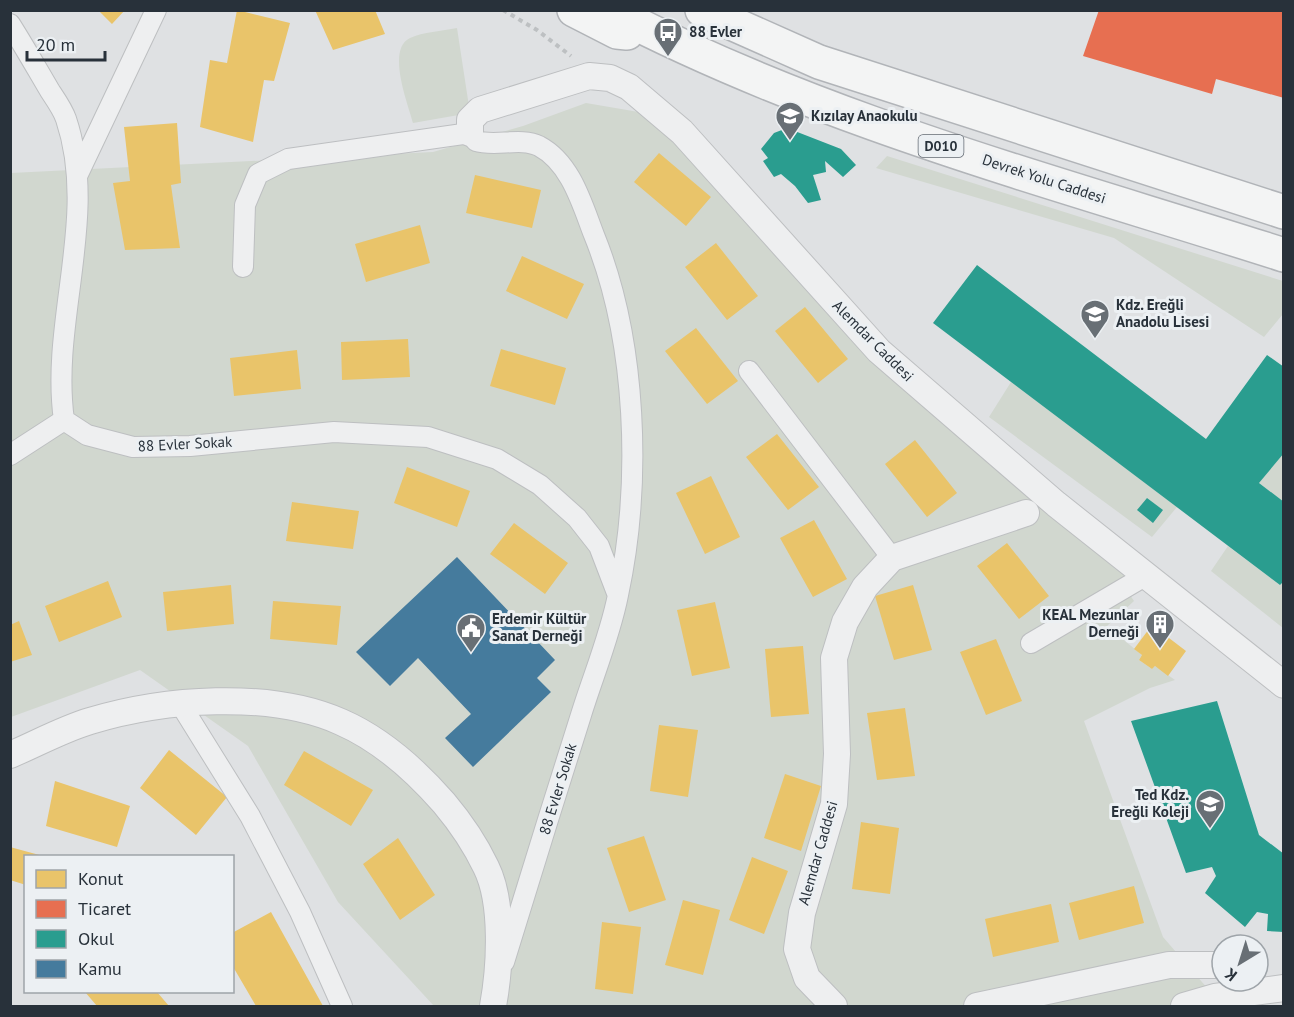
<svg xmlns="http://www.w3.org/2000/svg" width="1294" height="1017" font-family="'PT Sans',sans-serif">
<rect width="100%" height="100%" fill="#dfe1e3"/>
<path fill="#d1d7cf" d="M 457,28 L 470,113 L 413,123 C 408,104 386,49 410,38 C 423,32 442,31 457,28 Z
M 586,103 L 662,116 L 879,351 L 1145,576 L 1128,592 L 1134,601 L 1107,626 L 1142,655 L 1139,660 L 1152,669 L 1155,666 L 1175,680 L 1150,688 L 1084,721 L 1163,937 L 1215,997 L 1187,1006 L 434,1006 L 338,902 L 248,746 L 140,670 L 11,717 L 11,173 L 433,152 L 523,126 Z
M 887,156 L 1283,281 L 1283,314 L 1264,337 L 1114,238 L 876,168 Z
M 1011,382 L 1177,507 L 1152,537 L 989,417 Z
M 1283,453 L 1283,502 L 1259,483 Z
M 1228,546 L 1280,585 L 1283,581 L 1283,628 L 1211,571 Z"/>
<path fill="#e9c46a" d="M 98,10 L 125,10 L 112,24 Z
M 237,10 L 290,23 L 274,81 L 264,80 L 253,142 L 200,127 L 210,60 L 227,63 Z
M 315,10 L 375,10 L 385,34 L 333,50 Z
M 177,123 L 181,183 L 171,185 L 180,248 L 125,250 L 113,183 L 130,181 L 124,127 Z
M 659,153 L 711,197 L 686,226 L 634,182 Z
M 475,175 L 541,190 L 532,228 L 466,213 Z
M 420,225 L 430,263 L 366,282 L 355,244 Z
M 716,243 L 758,296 L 727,320 L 685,267 Z
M 522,256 L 584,284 L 567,319 L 506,291 Z
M 805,307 L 848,359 L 818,383 L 775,331 Z
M 696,328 L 738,381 L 707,404 L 665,351 Z
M 408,339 L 410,377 L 342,380 L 341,342 Z
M 501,349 L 566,368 L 555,405 L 490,386 Z
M 297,350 L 301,389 L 234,396 L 230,358 Z
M 777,434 L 819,487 L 788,510 L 746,457 Z
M 915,440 L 957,493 L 927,517 L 885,464 Z
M 407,467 L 470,491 L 457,527 L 394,503 Z
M 711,476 L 740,537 L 705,554 L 676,493 Z
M 292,502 L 359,511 L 353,549 L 286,541 Z
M 814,520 L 847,579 L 813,597 L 780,538 Z
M 514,523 L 568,563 L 545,594 L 490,554 Z
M 1007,543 L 1049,596 L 1019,619 L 977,566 Z
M 108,581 L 122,617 L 59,642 L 45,606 Z
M 231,585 L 234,624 L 167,631 L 163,592 Z
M 913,585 L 932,650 L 894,660 L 875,596 Z
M 273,601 L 341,606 L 337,645 L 270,639 Z
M 715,602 L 730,668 L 692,676 L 677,610 Z
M 19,621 L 32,655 L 10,662 L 10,625 Z
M 1152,625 L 1186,651 L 1168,676 L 1155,666 L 1152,669 L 1139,660 L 1142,655 L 1134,649 Z
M 996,639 L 1022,701 L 986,715 L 960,652 Z
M 803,646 L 809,714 L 771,717 L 765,649 Z
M 905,708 L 915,776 L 877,780 L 867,713 Z
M 659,725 L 698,730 L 688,797 L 650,791 Z
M 169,750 L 227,797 L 196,835 L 140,788 Z
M 304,751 L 373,790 L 351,826 L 284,785 Z
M 785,774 L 821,786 L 801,851 L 764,838 Z
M 55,781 L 130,806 L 117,847 L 46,826 Z
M 861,822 L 899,828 L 890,894 L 852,889 Z
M 644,836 L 666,900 L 629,912 L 607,848 Z
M 398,838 L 435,895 L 400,920 L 363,864 Z
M 10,847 L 43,856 L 26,856 L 26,885 L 10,880 Z
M 752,857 L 788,871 L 764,934 L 729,920 Z
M 1134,886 L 1144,923 L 1079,940 L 1069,903 Z
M 683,900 L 720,910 L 703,975 L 665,965 Z
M 1051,904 L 1059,942 L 993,957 L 985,919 Z
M 271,912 L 323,1006 L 256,1006 L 232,965 L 232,933 Z
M 602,922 L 641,927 L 633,994 L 595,989 Z
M 85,992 L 157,992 L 169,1006 L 97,1006 Z"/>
<path fill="#e76f51" d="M 1099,10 L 1284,10 L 1284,98 L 1216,79 L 1212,94 L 1083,56 Z"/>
<path fill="#2a9d8f" d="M 787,128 L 841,149 L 856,165 L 843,177 L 825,161 L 826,172 L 813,175 L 821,200 L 808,203 L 795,186 L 781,174 L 774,177 L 763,161 L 768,158 L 761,149 L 774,133 Z
M 977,265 L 1206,439 L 1267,355 L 1284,367 L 1284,453 L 1259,483 L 1284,502 L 1284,581 L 1280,585 L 933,323 Z
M 1147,498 L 1163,510 L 1153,523 L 1137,510 Z
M 1217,701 L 1259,835 L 1284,854 L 1284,932 L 1267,931 L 1268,914 L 1257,912 L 1245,927 L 1205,893 L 1216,876 L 1212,867 L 1186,873 L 1131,721 Z"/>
<path fill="#457b9d" d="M 457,557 L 555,660 L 537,678 L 551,692 L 473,767 L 445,738 L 471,714 L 418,658 L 390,686 L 356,652 Z"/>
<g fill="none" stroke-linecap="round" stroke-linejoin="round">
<g stroke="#bdbfc1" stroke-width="22">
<path id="minor" d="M 10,24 C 24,46 37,69 50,91 C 56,100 63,110 66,119 C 99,217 50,321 64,420 L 87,435 L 133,447 L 190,446 L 334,432 L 428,437 L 497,459 L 540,485 L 577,518 L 599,546 L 617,593
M 78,174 L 156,10
M 243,267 L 245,205 L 258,174 L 288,159 L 470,133 L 476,141 C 495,147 521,137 539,146 C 571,163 582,204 594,235 C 637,341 642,483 618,595 C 610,636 593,676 581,715 C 555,797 529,880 504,962
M 749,371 L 892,558
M 10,455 L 64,420
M 1031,643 L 1145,576
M 181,705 L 250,816 L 300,912 L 342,1006"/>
</g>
<g stroke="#bdbfc1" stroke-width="28">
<path id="tertiary" d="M 470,133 L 470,120 L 480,110 L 589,76 L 610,78 L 629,87 L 682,132 L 879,351 L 1056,504 L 1284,685
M 10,755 C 36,744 63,729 90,721 C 163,699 269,690 341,722 C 380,739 416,771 444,803 C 460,822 475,844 486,867 C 504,903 500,968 493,1006
M 834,1006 L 807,978 L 797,949 L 802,913 L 834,804 L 837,754 L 834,658 L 845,622 L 865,587 L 892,558 L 1026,513
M 977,1006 L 1169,965 L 1222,965
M 1184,1006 L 1215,997 L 1284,988"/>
</g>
<g stroke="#b1b4b8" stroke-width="36">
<path id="trunk" d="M 574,10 L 617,32 L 627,33
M 609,10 C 821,121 1056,182 1284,255
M 702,10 L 819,62 L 1284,212"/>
</g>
<path stroke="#bdc0c2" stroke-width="4" stroke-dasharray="4.5 4.5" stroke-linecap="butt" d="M 503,10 L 537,30 L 571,56"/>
<use href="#minor" stroke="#eeeff0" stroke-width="20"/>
<use href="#tertiary" stroke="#eeeff0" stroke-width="26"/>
<use href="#trunk" stroke="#f3f4f4" stroke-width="33"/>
</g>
<defs>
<g id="bus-pin" transform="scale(1.5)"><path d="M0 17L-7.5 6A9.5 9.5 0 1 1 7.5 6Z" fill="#686f75" stroke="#ecf0f3"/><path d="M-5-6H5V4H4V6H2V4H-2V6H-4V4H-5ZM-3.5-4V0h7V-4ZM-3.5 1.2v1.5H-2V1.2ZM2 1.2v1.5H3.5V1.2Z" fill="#fff"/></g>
<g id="school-pin" transform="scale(1.5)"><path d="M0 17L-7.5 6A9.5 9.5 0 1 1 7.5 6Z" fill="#686f75" stroke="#ecf0f3"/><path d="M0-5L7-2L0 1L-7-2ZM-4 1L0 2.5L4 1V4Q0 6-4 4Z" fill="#fff"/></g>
<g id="building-pin" transform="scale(1.5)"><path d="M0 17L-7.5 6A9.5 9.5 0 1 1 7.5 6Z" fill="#686f75" stroke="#ecf0f3"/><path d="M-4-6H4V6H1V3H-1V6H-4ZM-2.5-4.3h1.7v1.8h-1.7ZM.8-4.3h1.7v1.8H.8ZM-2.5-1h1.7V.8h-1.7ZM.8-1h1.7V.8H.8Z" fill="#fff"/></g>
<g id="civic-pin" transform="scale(1.5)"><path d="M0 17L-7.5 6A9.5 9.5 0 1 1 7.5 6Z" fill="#686f75" stroke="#ecf0f3"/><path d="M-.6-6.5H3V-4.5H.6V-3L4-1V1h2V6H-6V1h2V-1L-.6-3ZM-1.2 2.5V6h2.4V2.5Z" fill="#fff"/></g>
</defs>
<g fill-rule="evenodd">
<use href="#bus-pin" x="668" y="32"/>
<use href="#school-pin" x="790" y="116"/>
<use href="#school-pin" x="1095" y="314"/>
<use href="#building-pin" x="1160" y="624"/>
<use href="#civic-pin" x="471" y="628"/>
<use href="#school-pin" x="1210" y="804"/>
</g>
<g text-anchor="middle" stroke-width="6" stroke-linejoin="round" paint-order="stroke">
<rect fill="#ecf0f3" stroke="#636a72" stroke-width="1.5" x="918.5" y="135" width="45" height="22" rx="4.5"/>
<g font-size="14" font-weight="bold" fill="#28313a">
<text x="941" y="151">D010</text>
</g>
<g font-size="15" font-weight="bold" fill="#28313a" stroke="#ecf0f3" text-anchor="start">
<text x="689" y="37">88 Evler</text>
<text x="811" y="121">Kızılay Anaokulu</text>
<text x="1116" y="310">Kdz. Ereğli<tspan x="1116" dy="17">Anadolu Lisesi</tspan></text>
<text x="1139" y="620" text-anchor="end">KEAL Mezunlar<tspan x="1139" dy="17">Derneği</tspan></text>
<text x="492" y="624">Erdemir Kültür<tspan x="492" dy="17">Sanat Derneği</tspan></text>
<text x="1189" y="800" text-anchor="end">Ted Kdz.<tspan x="1189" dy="17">Ereğli Koleji</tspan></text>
</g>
<g font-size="15" fill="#28313a" stroke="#ecf0f3">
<text transform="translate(1044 179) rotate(18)" y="5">Devrek Yolu Caddesi</text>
<text transform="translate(873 341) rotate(45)" y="5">Alemdar Caddesi</text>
<text transform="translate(185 444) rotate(-3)" y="5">88 Evler Sokak</text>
<text transform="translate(558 789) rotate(-73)" y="5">88 Evler Sokak</text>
<text transform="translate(818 853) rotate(-74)" y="5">Alemdar Caddesi</text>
</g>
</g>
<rect width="1294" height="1017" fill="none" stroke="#28313a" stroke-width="24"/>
<rect x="24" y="855" width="210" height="138" fill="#ecf0f3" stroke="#9ea4a9" stroke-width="1.5"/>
<rect x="36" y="870" width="30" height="18" fill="#e9c46a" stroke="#9ea4a9" stroke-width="1.5"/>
<text x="78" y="885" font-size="18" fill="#28313a">Konut</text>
<rect x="36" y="900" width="30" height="18" fill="#e76f51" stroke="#9ea4a9" stroke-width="1.5"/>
<text x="78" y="915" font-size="18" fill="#28313a">Ticaret</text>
<rect x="36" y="930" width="30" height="18" fill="#2a9d8f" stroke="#9ea4a9" stroke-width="1.5"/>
<text x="78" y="945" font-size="18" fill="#28313a">Okul</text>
<rect x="36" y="960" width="30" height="18" fill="#457b9d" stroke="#9ea4a9" stroke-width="1.5"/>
<text x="78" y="975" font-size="18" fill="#28313a">Kamu</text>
<g transform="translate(1240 963) rotate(218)"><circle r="28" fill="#ecf0f3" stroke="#9ea4a9" stroke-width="1.5"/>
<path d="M0-4.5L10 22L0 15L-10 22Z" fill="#686f75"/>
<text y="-9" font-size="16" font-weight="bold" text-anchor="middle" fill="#28313a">K</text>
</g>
<path d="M27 51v9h78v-9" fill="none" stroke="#28313a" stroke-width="3"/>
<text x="36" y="51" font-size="18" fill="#28313a" stroke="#ecf0f3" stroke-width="4.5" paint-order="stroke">20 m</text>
</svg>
